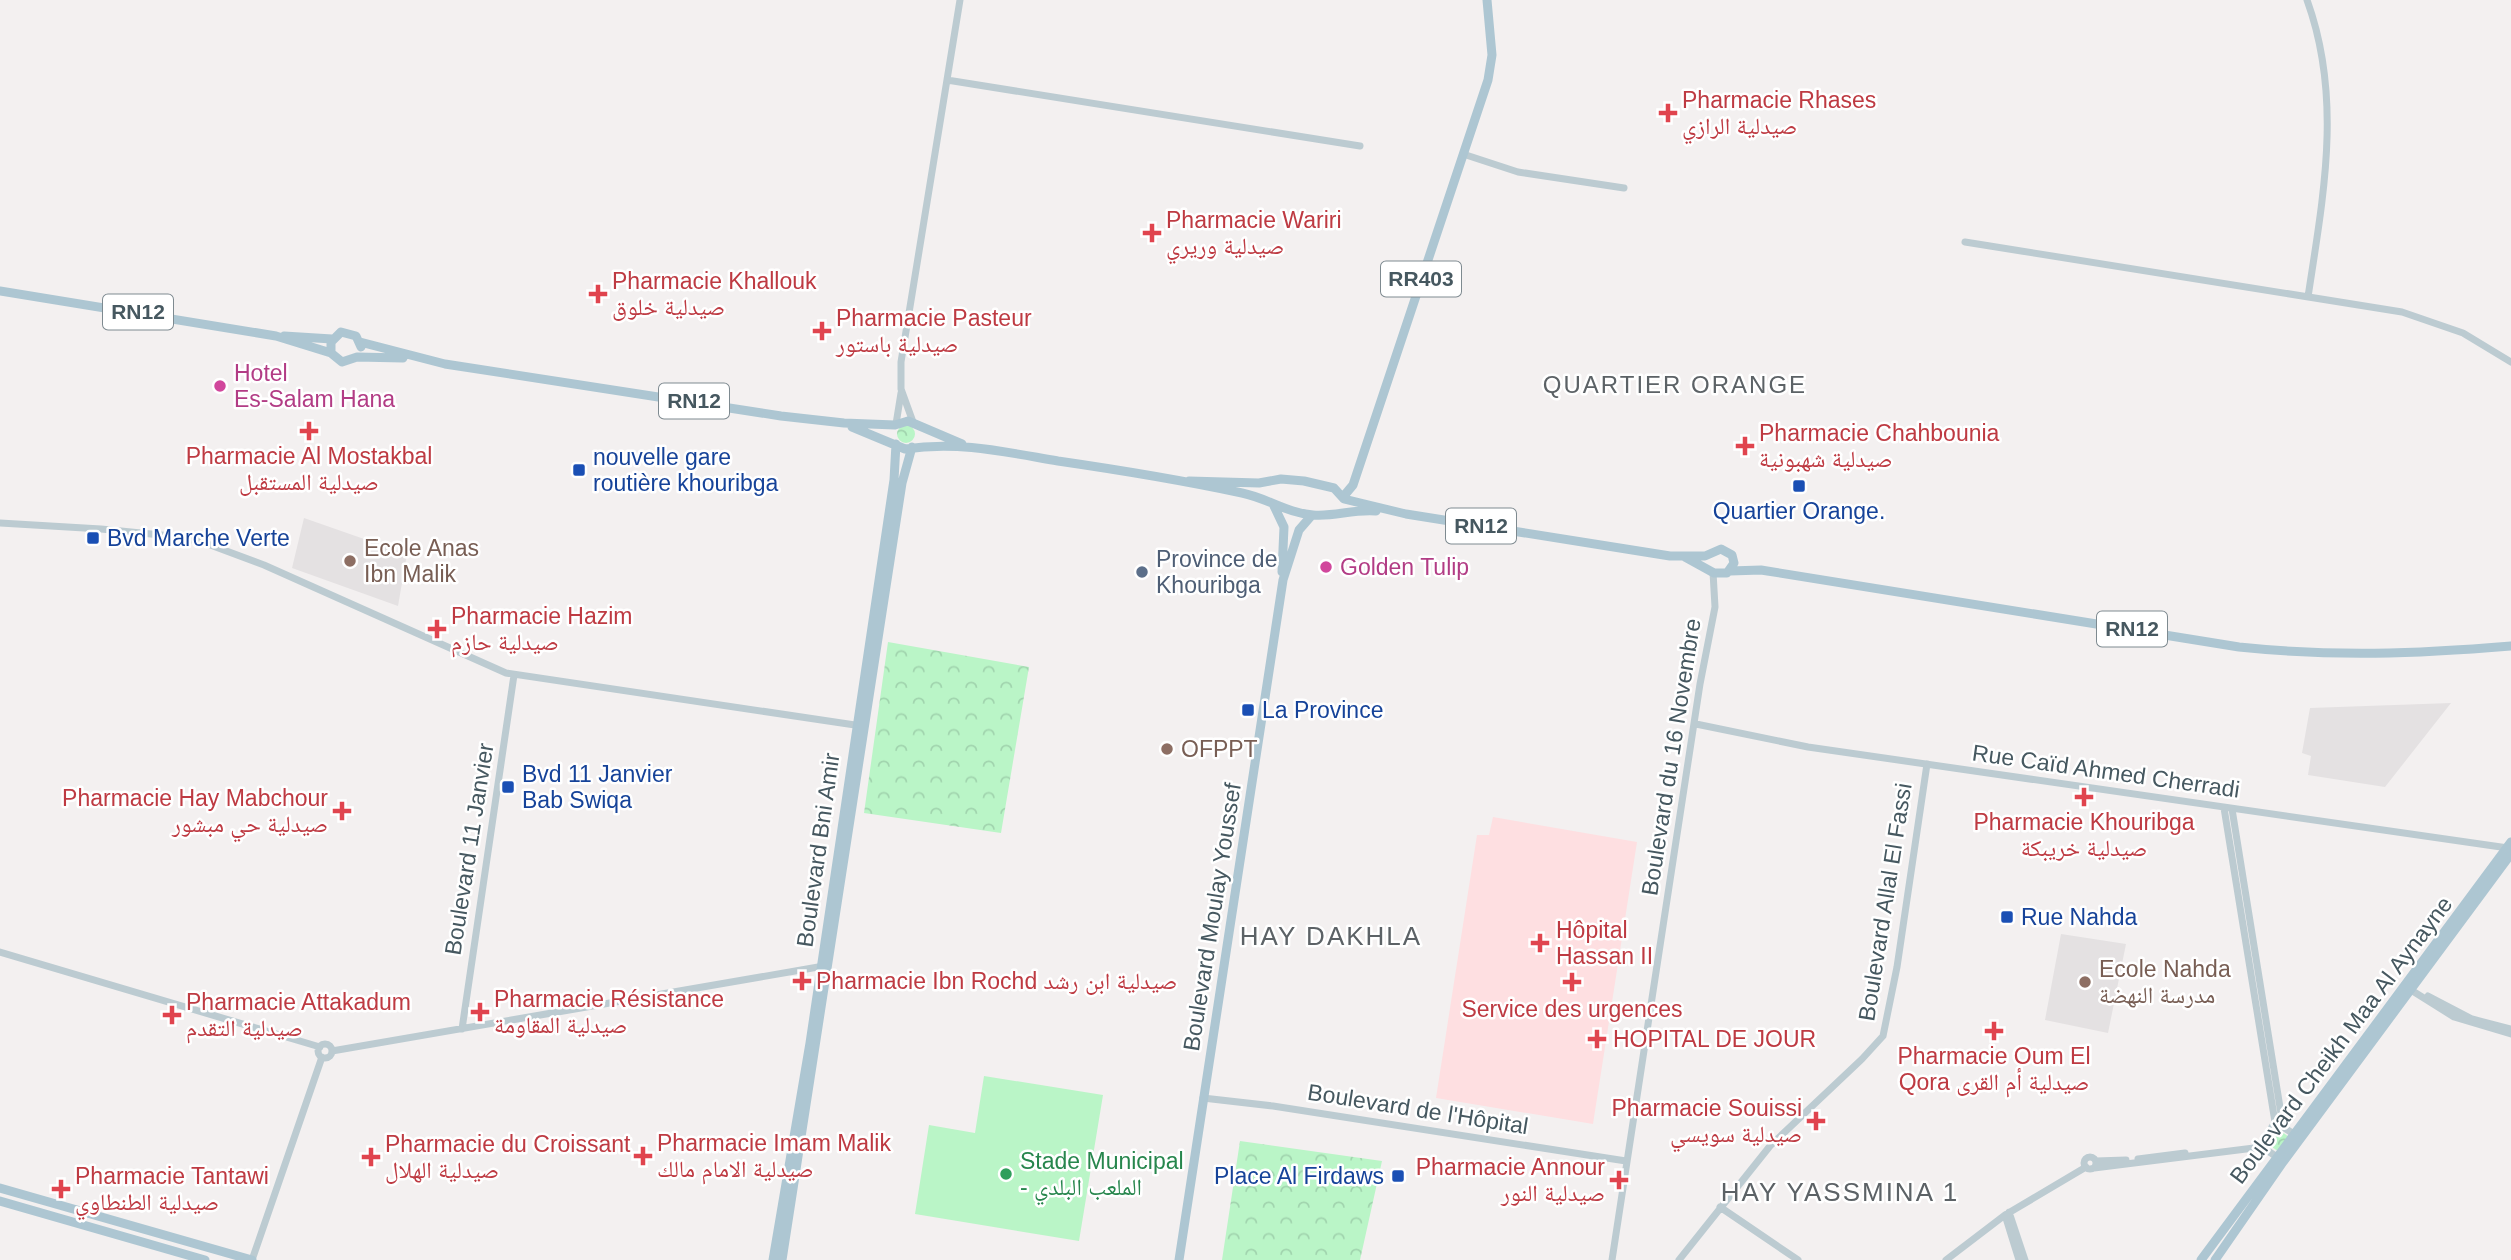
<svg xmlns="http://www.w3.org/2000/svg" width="2511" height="1260" font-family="Arial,'Noto Naskh Arabic',sans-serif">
<defs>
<pattern id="park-crowns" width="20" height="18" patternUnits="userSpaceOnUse" patternTransform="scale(1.75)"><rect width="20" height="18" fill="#baf5c7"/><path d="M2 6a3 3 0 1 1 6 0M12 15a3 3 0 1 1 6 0" fill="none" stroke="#a1d4ae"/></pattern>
</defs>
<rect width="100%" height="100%" fill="#f3f0f0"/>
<path fill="#e4e1e2" d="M 304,518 L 407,554 L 398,606 L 292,568 Z
M 2451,703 L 2385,787 L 2308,775 L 2311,756 L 2302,753 L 2310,708 Z
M 2061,934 L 2126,944 L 2108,1033 L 2045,1020 Z"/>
<path fill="#fedfe1" d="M 1493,817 L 1637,842 L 1593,1124 L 1436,1098 L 1477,835 L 1489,835 Z"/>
<path fill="url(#park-crowns)" d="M897 434a9 9 0 1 1 18 0a9 9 0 1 1-18 0Z
M 888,642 L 1029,667 L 1001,833 L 864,813 Z
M 2278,1129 L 2289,1137 L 2279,1152 L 2268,1144 Z
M 1240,1141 L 1382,1161 L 1360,1260 L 1222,1260 Z"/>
<path fill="#baf5c7" d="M 984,1076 L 1103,1095 L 1079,1241 L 915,1214 L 929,1125 L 975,1133 Z"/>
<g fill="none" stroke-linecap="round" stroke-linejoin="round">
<path stroke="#bccbd1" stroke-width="7" d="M 2307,0 C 2343,99 2323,197 2308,297
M 947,80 L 1360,146
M 1463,154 L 1518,172 L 1624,188
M 1965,242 L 2402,312 L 2463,333 L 2511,362
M 913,422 L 901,389 L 901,362 L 960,0
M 896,424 L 901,393
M 0,523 L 101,529 L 181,537 L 205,543 L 264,565 L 506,673 L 855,725
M 1696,724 L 1808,747 L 2508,848
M 2224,808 L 2275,1122
M 2232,809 L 2283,1126
M 0,952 L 320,1047
M 2411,990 L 2454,1017 L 2511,1034
M 2428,996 L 2472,1019 L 2511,1029
M 462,1029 L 514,675
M318 1051a7 7 0 1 1 14 0a7 7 0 1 1-14 0Z
M 332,1051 L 824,966
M 1203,1098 L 1273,1106 L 1626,1161
M2084 1163a6 6 0 1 1 12 0a6 6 0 1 1-12 0Z
M 2138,1159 L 2185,1153
M 2280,1159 L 2262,1147 L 2262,1143 L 2275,1122 L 2297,1136
M 2096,1161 L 2126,1160
M 2094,1168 L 2262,1147
M 1720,1207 L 1798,1260
M 2009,1212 L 2025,1260
M 2005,1215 L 2019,1260
M 252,1260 L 322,1057
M 1612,1260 L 1700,684 L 1715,607 L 1713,572
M 1679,1260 L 1770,1146 L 1862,1059 L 1883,1036 L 1897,967 L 1927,764
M 1946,1260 L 2005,1215 L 2086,1167"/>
<path stroke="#adc6d2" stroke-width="9" d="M 0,291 L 276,336 L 331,353 L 342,362 L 357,357 L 403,358
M 284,336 L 332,339
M 360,342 L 445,364 L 781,416 L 844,423 L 895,425 L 908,421 L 962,444
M 331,353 L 331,342 L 341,332 L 356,336 L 361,347
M 852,427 L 905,449 C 959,441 1005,452 1058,461 C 1120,470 1181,480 1242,493 C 1267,498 1287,513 1313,515 C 1334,517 1353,509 1376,511
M 1189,481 L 1259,483 L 1281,479 L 1304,481 L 1334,488 L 1344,499 L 1406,514 L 1670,556 L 1705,556 L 1721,549 L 1732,555 L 1734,563 L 1727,573 L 1714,573 L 1685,557
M 1343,497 L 1353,485 L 1488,80 L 1492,55 L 1487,0
M 1274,506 L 1284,527 L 1282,572
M 1730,571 L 1761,570 L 2239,647 C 2335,657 2415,654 2511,646
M 0,1188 L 252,1260
M 0,1201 L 205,1260
M 773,1260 L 810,1043 L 894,480 L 896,444
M 782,1260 L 902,483 L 912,447
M 1179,1260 L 1283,580 L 1299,530 L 1312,515
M 2201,1260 L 2511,842
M 2215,1260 L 2283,1162 L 2511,854"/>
</g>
<g fill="#e0444e" stroke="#fff" stroke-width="2.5">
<path d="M1664.5 102.5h7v7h7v7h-7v7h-7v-7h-7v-7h7z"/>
<path d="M1148.5 222.5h7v7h7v7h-7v7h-7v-7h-7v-7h7z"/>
<path d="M594.5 283.5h7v7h7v7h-7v7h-7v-7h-7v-7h7z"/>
<path d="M818.5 320.5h7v7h7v7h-7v7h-7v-7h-7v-7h7z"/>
<path d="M305.5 420.5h7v7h7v7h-7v7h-7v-7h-7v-7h7z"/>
<path d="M1741.5 435.5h7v7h7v7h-7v7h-7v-7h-7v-7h7z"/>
<path d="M433.5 618.5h7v7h7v7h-7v7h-7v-7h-7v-7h7z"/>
<path d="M2080.5 786.5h7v7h7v7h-7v7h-7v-7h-7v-7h7z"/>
<path d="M338.5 800.5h7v7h7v7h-7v7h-7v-7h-7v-7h7z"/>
<path d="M1536.5 932.5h7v7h7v7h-7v7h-7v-7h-7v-7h7z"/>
<path d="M798.5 970.5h7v7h7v7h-7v7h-7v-7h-7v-7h7z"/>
<path d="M1568.5 971.5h7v7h7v7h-7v7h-7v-7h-7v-7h7z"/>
<path d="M476.5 1001.5h7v7h7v7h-7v7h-7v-7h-7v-7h7z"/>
<path d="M168.5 1004.5h7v7h7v7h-7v7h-7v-7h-7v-7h7z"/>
<path d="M1990.5 1020.5h7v7h7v7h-7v7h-7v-7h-7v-7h7z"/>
<path d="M1593.5 1028.5h7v7h7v7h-7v7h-7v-7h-7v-7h7z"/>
<path d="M1812.5 1110.5h7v7h7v7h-7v7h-7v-7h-7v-7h7z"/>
<path d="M639.5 1145.5h7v7h7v7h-7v7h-7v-7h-7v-7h7z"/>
<path d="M367.5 1146.5h7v7h7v7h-7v7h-7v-7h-7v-7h7z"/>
<path d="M1615.5 1169.5h7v7h7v7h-7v7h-7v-7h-7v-7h7z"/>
<path d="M57.5 1178.5h7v7h7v7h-7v7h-7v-7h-7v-7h7z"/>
</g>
<g fill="#d1479c" stroke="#fff" stroke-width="2.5">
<circle cx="220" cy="386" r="7"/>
<circle cx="1326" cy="567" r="7"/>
</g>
<g fill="#1a4fb4" stroke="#fff" stroke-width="2.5">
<rect x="572" y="463" width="14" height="14" rx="3.5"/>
<rect x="1792" y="479" width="14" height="14" rx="3.5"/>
<rect x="86" y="531" width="14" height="14" rx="3.5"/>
<rect x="1241" y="703" width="14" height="14" rx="3.5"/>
<rect x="501" y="780" width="14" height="14" rx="3.5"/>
<rect x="2000" y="910" width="14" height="14" rx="3.5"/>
<rect x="1391" y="1169" width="14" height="14" rx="3.5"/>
</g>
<g fill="#8d6e63" stroke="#fff" stroke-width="2.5">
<circle cx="350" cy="561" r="7"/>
<circle cx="1167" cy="749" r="7"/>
<circle cx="2085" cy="982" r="7"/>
</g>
<circle fill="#5c6f8a" stroke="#fff" stroke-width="2.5" cx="1142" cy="572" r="7"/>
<circle fill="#2e9e5b" stroke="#fff" stroke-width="2.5" cx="1006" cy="1174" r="7"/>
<g text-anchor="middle" stroke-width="5" stroke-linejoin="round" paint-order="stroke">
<g fill="#fff" stroke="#7e8a90" stroke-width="2">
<rect x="1381" y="261.5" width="80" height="35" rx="5"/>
<rect x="103" y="294.5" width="70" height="35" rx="5"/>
<rect x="659" y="383.5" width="70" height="35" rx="5"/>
<rect x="1446" y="508.5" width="70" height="35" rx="5"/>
<rect x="2097" y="611.5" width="70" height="35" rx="5"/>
</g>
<g font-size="21" font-weight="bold" fill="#465860">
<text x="1421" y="286">RR403</text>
<text x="138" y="319">RN12</text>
<text x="694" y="408">RN12</text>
<text x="1481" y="533">RN12</text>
<text x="2132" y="636">RN12</text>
</g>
<g font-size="23" fill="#be3a42" stroke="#fff" text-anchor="start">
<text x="1682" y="108">Pharmacie Rhases<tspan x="1682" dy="26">صيدلية الرازي</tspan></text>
<text x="1166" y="228">Pharmacie Wariri<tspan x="1166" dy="26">صيدلية وريري</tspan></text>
<text x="612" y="289">Pharmacie Khallouk<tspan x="612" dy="26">صيدلية خلوق</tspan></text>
<text x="836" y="326">Pharmacie Pasteur<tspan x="836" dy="26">صيدلية باستور</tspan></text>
<text x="1759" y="441">Pharmacie Chahbounia<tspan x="1759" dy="26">صيدلية شهبونية</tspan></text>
<text x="309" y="464" text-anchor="middle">Pharmacie Al Mostakbal<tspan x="309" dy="26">صيدلية المستقبل</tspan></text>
<text x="451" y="624">Pharmacie Hazim<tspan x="451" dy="26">صيدلية حازم</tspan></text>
<text x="328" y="806" text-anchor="end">Pharmacie Hay Mabchour<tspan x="328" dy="26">صيدلية حي مبشور</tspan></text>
<text x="2084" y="830" text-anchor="middle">Pharmacie Khouribga<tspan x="2084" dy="26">صيدلية خريبكة</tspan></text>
<text x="1556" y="938">Hôpital<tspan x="1556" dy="26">Hassan II</tspan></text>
<text x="816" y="989">Pharmacie Ibn Rochd صيدلية ابن رشد</text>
<text x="494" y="1007">Pharmacie Résistance<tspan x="494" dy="26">صيدلية المقاومة</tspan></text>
<text x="186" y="1010">Pharmacie Attakadum<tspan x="186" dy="26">صيدلية التقدم</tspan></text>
<text x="1572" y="1017" text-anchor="middle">Service des urgences</text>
<text x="1613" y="1047">HOPITAL DE JOUR</text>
<text x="1994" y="1064" text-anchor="middle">Pharmacie Oum El<tspan x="1994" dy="26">Qora صيدلية أم القرى</tspan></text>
<text x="1802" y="1116" text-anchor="end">Pharmacie Souissi<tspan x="1802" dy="26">صيدلية سويسي</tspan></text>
<text x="657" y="1151">Pharmacie Imam Malik<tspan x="657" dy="26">صيدلية الامام مالك</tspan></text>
<text x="385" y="1152">Pharmacie du Croissant<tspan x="385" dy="26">صيدلية الهلال</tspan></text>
<text x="1605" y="1175" text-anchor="end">Pharmacie Annour<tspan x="1605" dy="26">صيدلية النور</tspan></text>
<text x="75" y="1184">Pharmacie Tantawi<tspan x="75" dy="26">صيدلية الطنطاوي</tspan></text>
</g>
<g font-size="23" fill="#b23c85" stroke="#fff" text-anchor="start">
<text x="234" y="381">Hotel<tspan x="234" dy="26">Es-Salam Hana</tspan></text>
<text x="1340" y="575">Golden Tulip</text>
</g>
<g font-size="23" fill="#164399" stroke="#fff" text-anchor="start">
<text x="593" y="465">nouvelle gare<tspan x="593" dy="26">routière khouribga</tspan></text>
<text x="1799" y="519" text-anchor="middle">Quartier Orange.</text>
<text x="107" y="546">Bvd Marche Verte</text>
<text x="1262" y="718">La Province</text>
<text x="522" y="782">Bvd 11 Janvier<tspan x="522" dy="26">Bab Swiqa</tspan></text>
<text x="2021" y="925">Rue Nahda</text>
<text x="1384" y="1184" text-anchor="end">Place Al Firdaws</text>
</g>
<g font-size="23" fill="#785e54" stroke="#fff" text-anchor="start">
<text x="364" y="556">Ecole Anas<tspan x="364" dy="26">Ibn Malik</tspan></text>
<text x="1181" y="757">OFPPT</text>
<text x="2099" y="977">Ecole Nahda<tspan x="2099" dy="26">مدرسة النهضة</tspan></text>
</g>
<g font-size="23" fill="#4e5e75" stroke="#fff" text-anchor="start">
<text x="1156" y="567">Province de<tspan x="1156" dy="26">Khouribga</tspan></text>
</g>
<g font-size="23" fill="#465860" stroke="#fff">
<text transform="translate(1671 757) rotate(-81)" y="8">Boulevard du 16 Novembre</text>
<text transform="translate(2106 771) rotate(8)" y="8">Rue Caïd Ahmed Cherradi</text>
<text transform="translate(469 849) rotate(-81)" y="8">Boulevard 11 Janvier</text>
<text transform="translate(818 850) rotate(-82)" y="8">Boulevard Bni Amir</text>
<text transform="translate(1885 902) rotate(-81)" y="8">Boulevard Allal El Fassi</text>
<text transform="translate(1212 917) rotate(-81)" y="8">Boulevard Moulay Youssef</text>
<text transform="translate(2341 1040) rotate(-53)" y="8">Boulevard Cheikh Maa Al Aynayne</text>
<text transform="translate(1418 1109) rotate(9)" y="8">Boulevard de l'Hôpital</text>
</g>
<g font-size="23" fill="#27864d" stroke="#fff" text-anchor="start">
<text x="1020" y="1169">Stade Municipal<tspan x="1020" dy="26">- الملعب البلدي</tspan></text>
</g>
<g font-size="24" letter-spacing="2" fill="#5c6266" stroke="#fff">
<text x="1675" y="393">QUARTIER ORANGE</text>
</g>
<g font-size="26" letter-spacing="2" fill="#5c6266" stroke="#fff">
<text x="1331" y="945">HAY DAKHLA</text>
<text x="1840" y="1201">HAY YASSMINA 1</text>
</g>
</g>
</svg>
